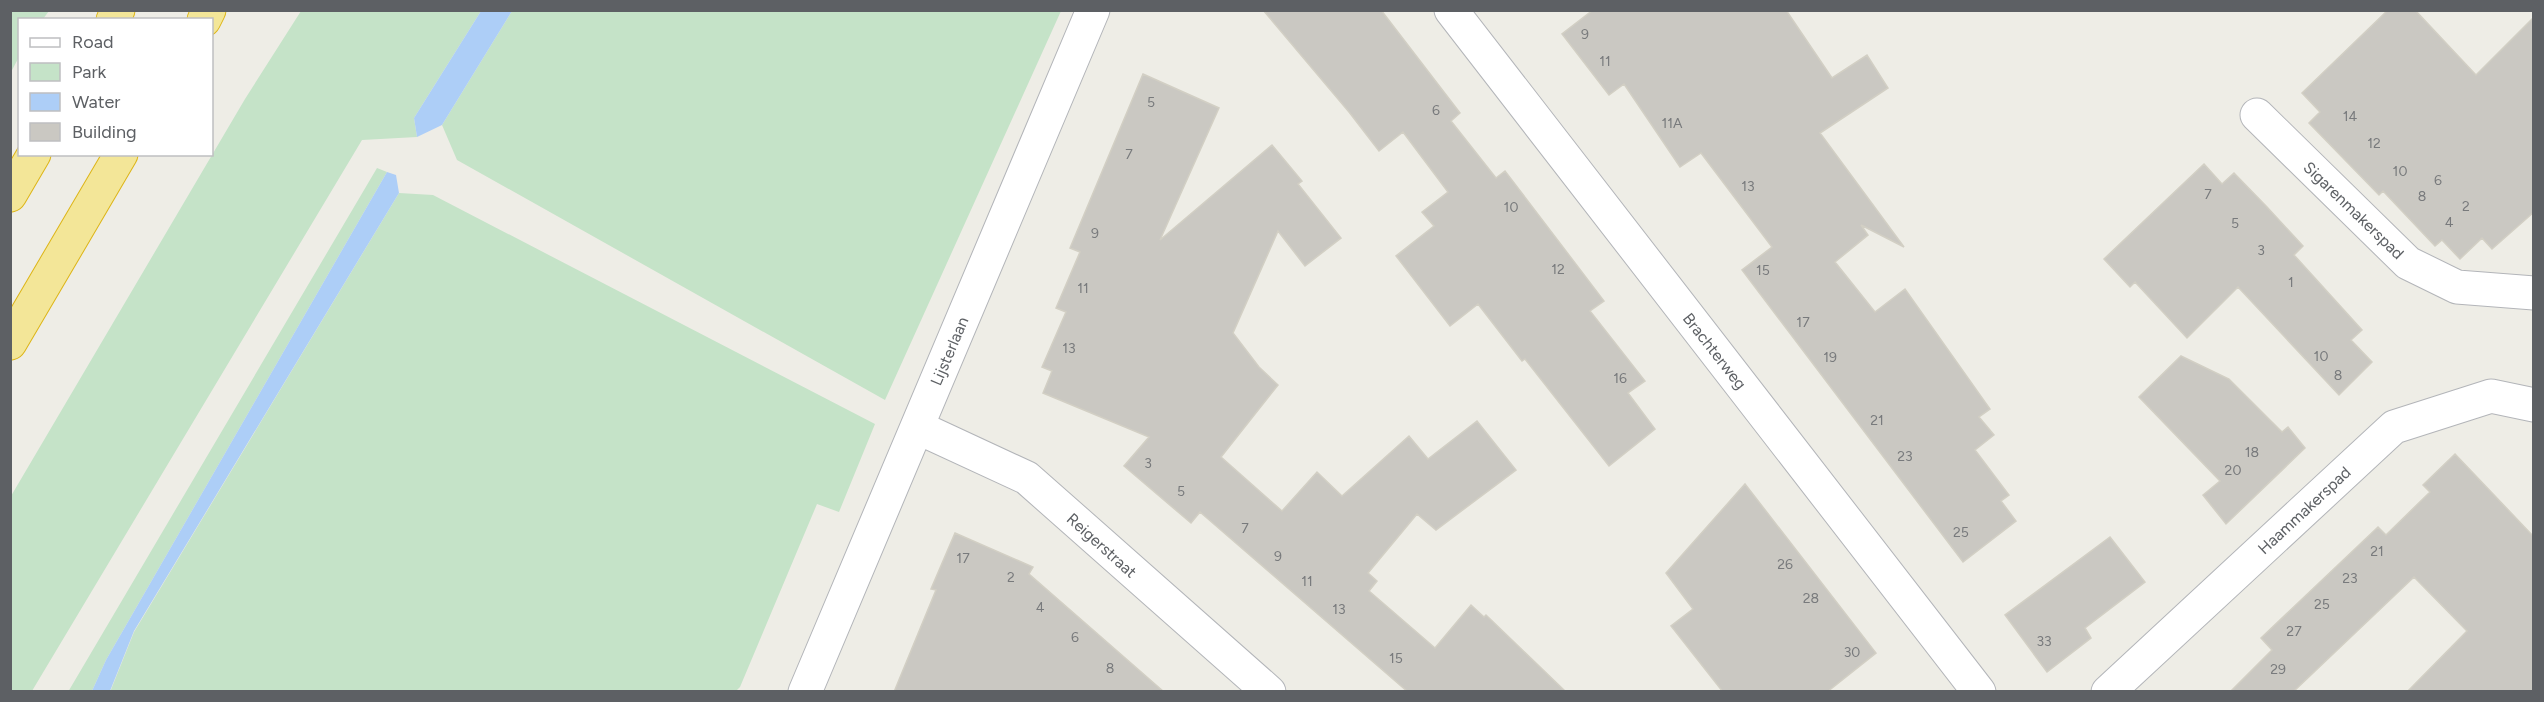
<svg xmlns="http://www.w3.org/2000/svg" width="2544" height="702" font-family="Figtree,sans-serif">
<rect width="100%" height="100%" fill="#eeede6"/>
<path fill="#c5e3c8" d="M 11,10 L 49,11 L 43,19 L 20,20 L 19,57 L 11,72 Z
M 301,11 L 481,11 L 414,118 L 417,137 L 362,140 L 32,691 L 11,692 L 11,496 L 245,99 Z
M 512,11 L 1061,11 L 885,400 L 457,160 L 442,125 Z
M 377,168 L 387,172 L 106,660 L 92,691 L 68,692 Z
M 399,193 L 433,195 L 875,424 L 839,512 L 817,504 L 740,687 L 736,691 L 110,692 L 134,632 Z"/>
<path fill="#adcef7" d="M 481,11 L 512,11 L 442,125 L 417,137 L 414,118 Z
M 387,172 L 396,175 L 399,193 L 134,631 L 110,691 L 92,691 L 106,660 Z"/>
<path fill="#cac8c2" stroke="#d2cfc4" stroke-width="1.5" d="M 1263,10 L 1381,10 L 1460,113 L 1451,121 L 1496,178 L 1505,171 L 1604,301 L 1590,311 L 1645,381 L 1628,393 L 1655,429 L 1609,466 L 1525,359 L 1522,361 L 1478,304 L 1450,326 L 1396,256 L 1434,226 L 1422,212 L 1448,192 L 1403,132 L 1379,151 L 1349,112 Z
M 1593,10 L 1786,10 L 1832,78 L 1867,55 L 1888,88 L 1820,133 L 1904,247 L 1861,225 L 1868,235 L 1835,262 L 1875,312 L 1905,289 L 1990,409 L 1979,417 L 1994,435 L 1975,450 L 2009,495 L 2001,501 L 2016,521 L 1963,562 L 1742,270 L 1772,247 L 1701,153 L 1680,167 L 1624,84 L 1609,95 L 1562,34 Z
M 2388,10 L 2415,10 L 2476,75 L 2534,17 L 2534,212 L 2492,249 L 2482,238 L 2460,259 L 2442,240 L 2435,246 L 2383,191 L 2379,195 L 2309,123 L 2320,112 L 2302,93 Z
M 1143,74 L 1219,108 L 1160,240 L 1272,145 L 1302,181 L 1298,184 L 1341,238 L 1305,266 L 1278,231 L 1233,333 L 1259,367 L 1278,385 L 1221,457 L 1282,511 L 1317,472 L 1342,496 L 1409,436 L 1428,459 L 1477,421 L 1516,470 L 1436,530 L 1417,514 L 1368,573 L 1377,581 L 1369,591 L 1435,648 L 1471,605 L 1484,617 L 1486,615 L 1566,692 L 1408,692 L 1200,512 L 1191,523 L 1124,466 L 1149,437 L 1043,393 L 1052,371 L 1042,367 L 1066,312 L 1056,308 L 1080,252 L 1070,248 Z
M 2204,164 L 2222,184 L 2234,173 L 2267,207 L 2303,246 L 2294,255 L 2362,330 L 2351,340 L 2372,362 L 2339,395 L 2238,287 L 2187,338 L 2135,282 L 2130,287 L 2104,259 Z
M 2181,356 L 2229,379 L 2282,432 L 2288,427 L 2305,448 L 2226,524 L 2203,495 L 2220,481 L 2139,397 Z
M 2455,454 L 2534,537 L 2534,692 L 2407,692 L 2467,631 L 2414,577 L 2293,692 L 2230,692 L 2272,650 L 2261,638 L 2378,527 L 2386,535 L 2430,492 L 2423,485 Z
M 1745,484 L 1876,653 L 1827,692 L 1723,692 L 1671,626 L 1693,609 L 1666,573 Z
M 955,533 L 1033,567 L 1029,574 L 1164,692 L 894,692 L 936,590 L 931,589 Z
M 2110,537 L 2145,582 L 2085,628 L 2091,638 L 2047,672 L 2005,615 Z"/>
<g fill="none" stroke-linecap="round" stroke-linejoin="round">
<g stroke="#b3b5b9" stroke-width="35">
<path id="minor" d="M 1451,10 L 1979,692
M 2257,115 L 2408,263 L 2457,287 L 2534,293
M 917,427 L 1027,478 L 1269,692
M 805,692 L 1093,10
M 2108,692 L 2394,427 L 2491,396 L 2534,405"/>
</g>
<g stroke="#ddb517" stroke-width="35">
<path id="motorway" d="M 113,20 L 118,10
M 204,20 L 209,10
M 10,195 L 34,154
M 10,343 L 121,154"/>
</g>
<use href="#minor" stroke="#fff" stroke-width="33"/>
<use href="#motorway" stroke="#f3e698" stroke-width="33"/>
</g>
<g text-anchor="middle" stroke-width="5" stroke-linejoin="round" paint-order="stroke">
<g font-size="14" fill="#787a7c">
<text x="1585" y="39">9</text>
<text x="1605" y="66">11</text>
<text x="1151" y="107">5</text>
<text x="1436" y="115">6</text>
<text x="2350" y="121">14</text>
<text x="1672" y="128">11A</text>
<text x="2374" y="148">12</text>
<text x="1129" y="159">7</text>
<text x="2400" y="176">10</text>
<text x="2438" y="185">6</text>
<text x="1748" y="191">13</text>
<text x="2208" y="199">7</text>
<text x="2422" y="201">8</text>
<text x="2466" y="211">2</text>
<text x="1511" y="212">10</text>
<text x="2449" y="227">4</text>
<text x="2235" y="228">5</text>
<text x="1095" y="238">9</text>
<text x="2261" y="255">3</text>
<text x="1558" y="274">12</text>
<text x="1763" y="275">15</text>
<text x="2291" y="287">1</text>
<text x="1083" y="293">11</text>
<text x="1803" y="327">17</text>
<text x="1069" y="353">13</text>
<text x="2321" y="361">10</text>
<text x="1830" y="362">19</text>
<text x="2338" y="380">8</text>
<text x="1620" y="383">16</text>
<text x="1877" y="425">21</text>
<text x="2252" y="457">18</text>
<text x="1905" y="461">23</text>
<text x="1148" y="468">3</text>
<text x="2233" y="475">20</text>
<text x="1181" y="496">5</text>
<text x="1245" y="533">7</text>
<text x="1961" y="537">25</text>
<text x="2377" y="556">21</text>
<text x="1278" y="561">9</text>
<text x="963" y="563">17</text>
<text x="1785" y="569">26</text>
<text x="1011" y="582">2</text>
<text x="2350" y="583">23</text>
<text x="1307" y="586">11</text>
<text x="1811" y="603">28</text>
<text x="2322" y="609">25</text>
<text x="1040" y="612">4</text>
<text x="1339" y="614">13</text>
<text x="2294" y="636">27</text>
<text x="1075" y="642">6</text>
<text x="2044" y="646">33</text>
<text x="1852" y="657">30</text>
<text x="1396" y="663">15</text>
<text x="1110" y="673">8</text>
<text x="2278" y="674">29</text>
</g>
<g font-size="16" fill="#5d6064" stroke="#fff">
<text transform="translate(2354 210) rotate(44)" y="6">Sigarenmakerspad</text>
<text transform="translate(949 351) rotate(-67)" y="6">Lijsterlaan</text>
<text transform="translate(1715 351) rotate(52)" y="6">Brachterweg</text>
<text transform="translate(2304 510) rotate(-43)" y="6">Haammakerspad</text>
<text transform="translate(1102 545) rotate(42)" y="6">Reigerstraat</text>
</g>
</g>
<rect width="2544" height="702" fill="none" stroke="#5d6064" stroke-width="24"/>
<rect x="18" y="18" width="195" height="138" fill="#ffffff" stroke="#bebfc1" stroke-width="1.5"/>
<rect x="30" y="38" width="30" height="9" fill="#ffffff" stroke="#bebfc1" stroke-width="1.5"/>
<text x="72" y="48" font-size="18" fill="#5d6064">Road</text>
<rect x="30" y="63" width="30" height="18" fill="#c5e3c8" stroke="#bebfc1" stroke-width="1.5"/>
<text x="72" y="78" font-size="18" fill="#5d6064">Park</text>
<rect x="30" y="93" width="30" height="18" fill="#adcef7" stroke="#bebfc1" stroke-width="1.5"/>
<text x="72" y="108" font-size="18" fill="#5d6064">Water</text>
<rect x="30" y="123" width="30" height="18" fill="#cac8c2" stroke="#bebfc1" stroke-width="1.5"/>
<text x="72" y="138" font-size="18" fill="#5d6064">Building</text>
</svg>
